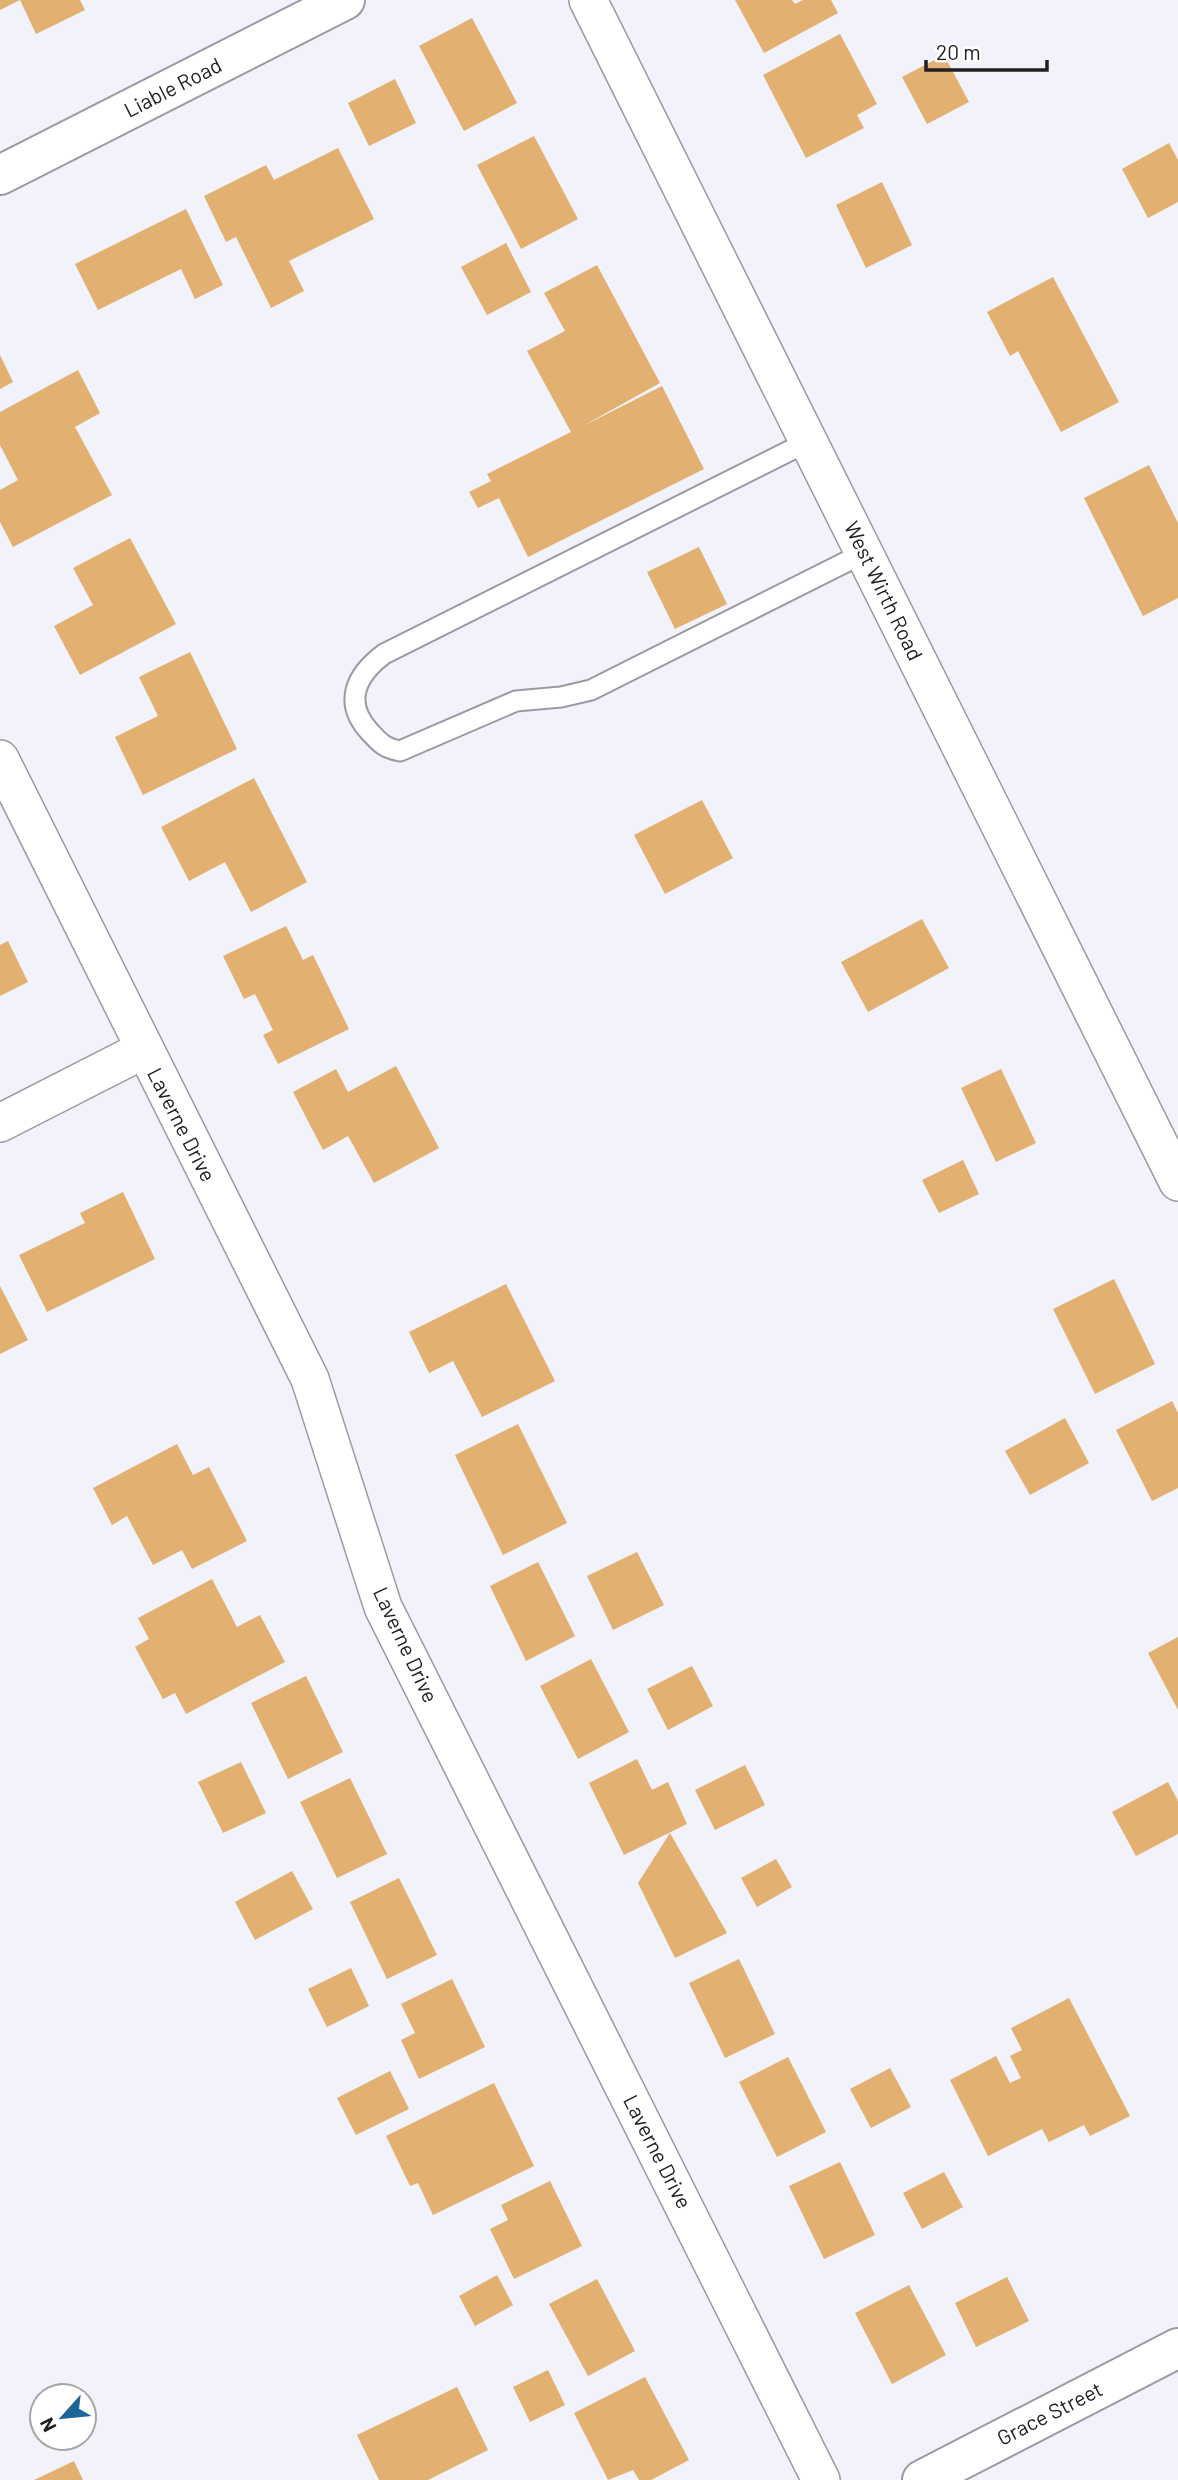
<svg xmlns="http://www.w3.org/2000/svg" width="1178" height="2480" font-family="Barlow,sans-serif">
<rect width="100%" height="100%" fill="#f1f2fa"/>
<path fill="#e2b070" d="M 0,0 L 80,0 L 85,10 L 36,34 L 20,0 L 0,10 Z
M 735,0 L 792,0 L 795,4 L 803,0 L 831,0 L 838,13 L 764,53 Z
M 472,18 L 517,103 L 464,131 L 419,46 Z
M 840,34 L 877,104 L 857,115 L 864,128 L 806,158 L 763,75 Z
M 944,55 L 969,102 L 927,124 L 902,77 Z
M 395,79 L 416,123 L 369,146 L 348,103 Z
M 534,136 L 578,219 L 521,249 L 477,165 Z
M 1169,143 L 1178,160 L 1178,202 L 1148,218 L 1122,169 Z
M 338,148 L 374,219 L 289,261 L 304,291 L 271,308 L 236,237 L 226,242 L 204,196 L 266,165 L 274,180 Z
M 882,182 L 912,245 L 866,268 L 836,205 Z
M 186,209 L 223,285 L 195,299 L 181,269 L 98,310 L 75,264 Z
M 506,243 L 531,292 L 487,315 L 461,267 Z
M 597,265 L 660,383 L 581,427 L 662,386 L 704,469 L 528,557 L 499,498 L 478,508 L 469,492 L 491,481 L 487,474 L 571,432 L 527,351 L 565,331 L 544,293 Z
M 1053,277 L 1119,402 L 1061,432 L 1018,351 L 1010,356 L 987,312 Z
M 0,355 L 13,382 L 0,389 Z
M 78,370 L 100,413 L 75,427 L 112,495 L 13,547 L 0,522 L 0,490 L 18,480 L 0,445 L 0,412 Z
M 1149,465 L 1178,523 L 1178,598 L 1143,616 L 1084,498 Z
M 130,538 L 176,624 L 80,675 L 54,626 L 93,605 L 73,568 Z
M 699,547 L 727,604 L 675,629 L 647,572 Z
M 190,652 L 237,749 L 143,795 L 115,737 L 158,716 L 139,677 Z
M 254,778 L 307,882 L 251,912 L 225,862 L 189,881 L 161,827 Z
M 702,800 L 733,858 L 665,894 L 634,835 Z
M 922,919 L 949,968 L 868,1012 L 841,962 Z
M 286,926 L 303,960 L 313,955 L 349,1029 L 278,1064 L 263,1035 L 273,1030 L 255,994 L 244,999 L 223,956 Z
M 8,941 L 28,982 L 0,996 L 0,945 Z
M 396,1066 L 439,1148 L 374,1183 L 348,1136 L 323,1150 L 293,1092 L 336,1069 L 348,1092 Z
M 1001,1069 L 1036,1143 L 996,1162 L 961,1088 Z
M 963,1160 L 979,1194 L 939,1213 L 922,1180 Z
M 123,1192 L 155,1259 L 47,1312 L 19,1255 L 85,1223 L 80,1213 Z
M 1114,1279 L 1155,1364 L 1095,1394 L 1053,1309 Z
M 506,1284 L 555,1381 L 482,1417 L 453,1361 L 429,1373 L 409,1332 Z
M 0,1286 L 28,1340 L 0,1354 Z
M 1172,1401 L 1178,1413 L 1178,1488 L 1152,1501 L 1116,1430 Z
M 1065,1418 L 1089,1463 L 1030,1495 L 1005,1451 Z
M 518,1424 L 567,1523 L 503,1555 L 455,1455 Z
M 177,1444 L 193,1475 L 209,1467 L 247,1541 L 192,1569 L 182,1550 L 153,1565 L 127,1516 L 112,1525 L 93,1488 Z
M 637,1552 L 664,1605 L 613,1630 L 587,1576 Z
M 538,1562 L 575,1636 L 526,1661 L 490,1586 Z
M 212,1579 L 237,1627 L 260,1615 L 285,1662 L 186,1714 L 175,1693 L 163,1699 L 135,1647 L 149,1639 L 138,1618 Z
M 1178,1637 L 1178,1710 L 1148,1653 Z
M 591,1659 L 629,1732 L 578,1759 L 540,1686 Z
M 692,1666 L 713,1706 L 668,1730 L 647,1689 Z
M 306,1676 L 343,1752 L 288,1779 L 251,1703 Z
M 637,1759 L 652,1790 L 668,1782 L 687,1824 L 624,1855 L 589,1783 Z
M 241,1762 L 266,1813 L 223,1833 L 198,1782 Z
M 745,1765 L 765,1805 L 715,1830 L 695,1790 Z
M 350,1778 L 387,1854 L 337,1878 L 300,1802 Z
M 1168,1782 L 1178,1801 L 1178,1834 L 1136,1856 L 1112,1812 Z
M 670,1833 L 727,1933 L 675,1958 L 638,1883 Z
M 776,1859 L 792,1887 L 757,1907 L 741,1878 Z
M 292,1871 L 313,1909 L 255,1940 L 235,1902 Z
M 399,1878 L 437,1955 L 387,1979 L 350,1902 Z
M 739,1959 L 775,2034 L 725,2058 L 689,1983 Z
M 351,1968 L 369,2006 L 327,2027 L 308,1989 Z
M 452,1979 L 485,2047 L 419,2079 L 401,2040 L 415,2033 L 401,2004 Z
M 1069,1998 L 1130,2116 L 1090,2136 L 1084,2125 L 1049,2142 L 1042,2129 L 988,2156 L 950,2080 L 996,2056 L 1010,2083 L 1021,2078 L 1010,2056 L 1022,2050 L 1011,2028 Z
M 788,2057 L 826,2132 L 777,2157 L 739,2082 Z
M 890,2068 L 911,2107 L 871,2128 L 850,2089 Z
M 390,2071 L 409,2109 L 356,2135 L 337,2098 Z
M 494,2083 L 534,2166 L 433,2215 L 418,2183 L 410,2186 L 386,2136 Z
M 840,2162 L 875,2235 L 824,2259 L 789,2186 Z
M 944,2172 L 963,2207 L 922,2229 L 903,2193 Z
M 550,2181 L 582,2246 L 514,2279 L 490,2229 L 508,2220 L 501,2205 Z
M 497,2275 L 513,2305 L 475,2326 L 459,2296 Z
M 1007,2277 L 1029,2321 L 976,2347 L 955,2303 Z
M 597,2279 L 635,2351 L 588,2376 L 549,2304 Z
M 909,2285 L 946,2355 L 892,2384 L 855,2313 Z
M 548,2370 L 565,2405 L 530,2422 L 513,2387 Z
M 645,2377 L 689,2460 L 651,2480 L 639,2480 L 633,2470 L 608,2480 L 574,2413 Z
M 457,2387 L 488,2450 L 428,2480 L 379,2480 L 357,2435 Z
M 74,2461 L 83,2480 L 34,2480 Z"/>
<g fill="none" stroke-linecap="round" stroke-linejoin="round">
<g stroke="#9a9ba2" stroke-width="23">
<path id="service" d="M 809,441 L 384,654 C 356,675 343,702 369,731 C 380,743 384,748 400,751 L 516,701 L 561,697 L 591,690 L 864,553"/>
</g>
<g stroke="#9a9ba2" stroke-width="40">
<path id="minor" d="M 588,0 L 1178,1182
M 0,759 L 310,1379 L 383,1607 L 821,2480
M 0,1123 L 143,1050"/>
</g>
<g stroke="#9a9ba2" stroke-width="42">
<path id="tertiary" d="M 0,175 L 345,0
M 922,2480 L 1178,2348"/>
</g>
<use href="#service" stroke="#fff" stroke-width="19"/>
<use href="#minor" stroke="#fff" stroke-width="37"/>
<use href="#tertiary" stroke="#fff" stroke-width="38"/>
</g>
<g text-anchor="middle" stroke-width="7" stroke-linejoin="round" paint-order="stroke">
<g font-size="21" fill="#202023" stroke="#fff">
<text transform="translate(173 88) rotate(-27)" y="7">Liable Road</text>
<text transform="translate(883 591) rotate(64)" y="7">West Wirth Road</text>
<text transform="translate(181 1125) rotate(63)" y="7">Laverne Drive</text>
<text transform="translate(405 1645) rotate(65)" y="7">Laverne Drive</text>
<text transform="translate(657 2152) rotate(63)" y="7">Laverne Drive</text>
<text transform="translate(1050 2414) rotate(-27)" y="7">Grace Street</text>
</g>
</g>
<g transform="translate(63 2417) rotate(243)"><circle r="33" fill="#ffffff" stroke="#a6a6a7" stroke-width="2"/>
<path d="M0-5L12 26L0 18L-12 26Z" fill="#1d6599"/>
<text y="-10" font-size="19" font-weight="bold" text-anchor="middle" fill="#202023">N</text>
</g>
<path d="M926 60v10h121v-10" fill="none" stroke="#202023" stroke-width="3.5"/>
<text x="936" y="60" font-size="21" fill="#202023" stroke="#ffffff" stroke-width="5" paint-order="stroke">20 m</text>
</svg>
